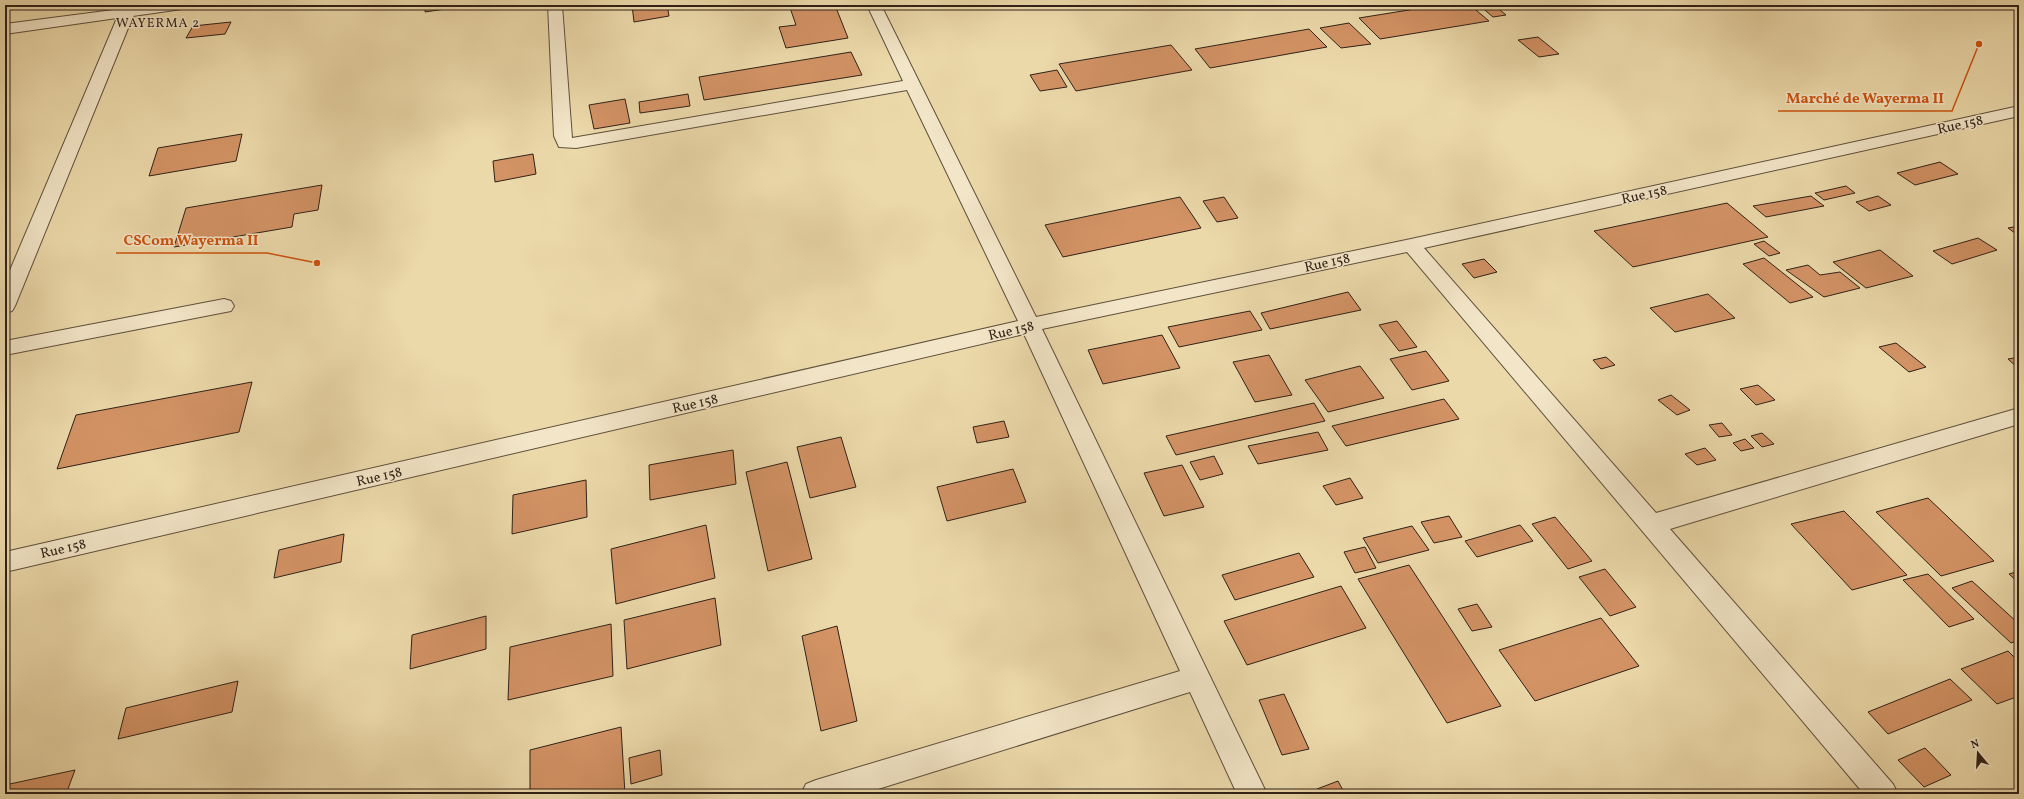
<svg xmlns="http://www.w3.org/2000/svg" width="2024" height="799" font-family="Vollkorn,serif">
<rect width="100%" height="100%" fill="#ecd9aa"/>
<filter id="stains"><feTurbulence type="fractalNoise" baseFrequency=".005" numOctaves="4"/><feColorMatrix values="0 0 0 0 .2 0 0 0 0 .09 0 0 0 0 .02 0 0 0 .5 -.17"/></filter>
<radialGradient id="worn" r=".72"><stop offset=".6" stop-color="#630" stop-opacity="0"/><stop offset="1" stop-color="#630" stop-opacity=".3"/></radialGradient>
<path fill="#d39365" stroke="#2f2117" d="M 426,5 L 473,5 L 425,12 Z
M 632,5 L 667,5 L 669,16 L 634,22 Z
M 789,5 L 835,5 L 848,38 L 786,48 L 779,27 L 796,25 Z
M 1440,5 L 1470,5 L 1489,21 L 1380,39 L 1359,18 Z
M 1479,5 L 1494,5 L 1506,15 L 1493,17 Z
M 231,22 L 225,34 L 186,38 L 193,26 Z
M 1349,23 L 1371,44 L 1341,48 L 1320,28 Z
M 1309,29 L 1327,47 L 1210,68 L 1195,49 Z
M 1538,37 L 1559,54 L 1539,57 L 1518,40 Z
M 1171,45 L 1192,70 L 1076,91 L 1059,64 Z
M 851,52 L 862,75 L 704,100 L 699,77 Z
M 1057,70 L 1067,87 L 1040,91 L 1030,75 Z
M 688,94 L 690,106 L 640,113 L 639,102 Z
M 625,99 L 630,123 L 594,129 L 589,105 Z
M 242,134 L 236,161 L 149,176 L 158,148 Z
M 533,154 L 536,174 L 495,182 L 493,161 Z
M 1940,162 L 1958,174 L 1915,185 L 1897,173 Z
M 322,185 L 318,210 L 294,214 L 292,227 L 174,247 L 186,208 Z
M 1846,186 L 1855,193 L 1824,200 L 1815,193 Z
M 1811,196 L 1824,206 L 1766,217 L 1753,206 Z
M 1878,196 L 1891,205 L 1869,211 L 1856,202 Z
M 1180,197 L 1201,228 L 1063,257 L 1045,225 Z
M 1224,197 L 1238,218 L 1217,222 L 1203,201 Z
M 1727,203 L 1768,237 L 1633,267 L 1594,231 Z
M 2019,226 L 2019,236 L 2008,228 Z
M 1978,238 L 1997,250 L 1952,264 L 1933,251 Z
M 1764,241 L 1780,253 L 1769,256 L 1754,244 Z
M 1880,250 L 1913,276 L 1866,288 L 1833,262 Z
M 1764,258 L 1813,297 L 1790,303 L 1743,264 Z
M 1484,259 L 1497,272 L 1474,278 L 1462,264 Z
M 1808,265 L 1820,275 L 1840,272 L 1860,288 L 1824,297 L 1786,270 Z
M 1348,292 L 1361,310 L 1270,329 L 1261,313 Z
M 1708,294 L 1735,318 L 1675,332 L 1650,308 Z
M 1250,311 L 1262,330 L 1179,347 L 1168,327 Z
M 1397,321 L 1417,347 L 1399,351 L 1379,325 Z
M 1162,335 L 1180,368 L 1103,384 L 1088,350 Z
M 1896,343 L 1926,367 L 1909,372 L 1879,347 Z
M 1426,351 L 1449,381 L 1412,390 L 1390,359 Z
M 1269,355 L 1292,395 L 1255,402 L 1233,362 Z
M 1606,357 L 1615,365 L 1601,369 L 1593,360 Z
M 2019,357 L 2019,369 L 2008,359 Z
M 1360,366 L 1384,398 L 1328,412 L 1305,380 Z
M 252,382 L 239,432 L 57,469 L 76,415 Z
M 1758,385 L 1775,400 L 1756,405 L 1740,389 Z
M 1671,395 L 1690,410 L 1677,415 L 1658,400 Z
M 1444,399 L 1459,419 L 1346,446 L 1332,426 Z
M 1314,403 L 1325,421 L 1176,455 L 1166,436 Z
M 1004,421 L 1009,437 L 977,443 L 973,427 Z
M 1722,423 L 1732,435 L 1719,437 L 1709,425 Z
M 1318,432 L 1328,450 L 1258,464 L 1248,446 Z
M 1762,433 L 1774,444 L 1762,447 L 1751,436 Z
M 841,437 L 856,487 L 810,498 L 797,447 Z
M 1745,439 L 1754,448 L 1741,451 L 1733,443 Z
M 1705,448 L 1716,460 L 1697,465 L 1685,454 Z
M 733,450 L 736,484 L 650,500 L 649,465 Z
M 1214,456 L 1223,474 L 1200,480 L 1190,462 Z
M 787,462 L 812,559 L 768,571 L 746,472 Z
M 1182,465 L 1204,507 L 1164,516 L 1144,473 Z
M 1013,469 L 1026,502 L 947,521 L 937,487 Z
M 1350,478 L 1363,498 L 1336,505 L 1323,486 Z
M 586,480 L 587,517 L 512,534 L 513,495 Z
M 1928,498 L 1994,561 L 1941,576 L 1876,512 Z
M 1844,511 L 1907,575 L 1852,590 L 1791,524 Z
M 1449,516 L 1462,537 L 1434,543 L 1421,522 Z
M 1555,517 L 1592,561 L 1568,569 L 1532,524 Z
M 706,525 L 715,578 L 616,604 L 611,549 Z
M 1520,525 L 1533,541 L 1477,557 L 1465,541 Z
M 1412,526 L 1429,550 L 1378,563 L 1363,538 Z
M 344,534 L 341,562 L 274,578 L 279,550 Z
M 1365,547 L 1376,568 L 1355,573 L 1344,552 Z
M 1299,553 L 1314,577 L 1235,600 L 1222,575 Z
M 1409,565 L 1501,706 L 1447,723 L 1358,579 Z
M 1605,569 L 1636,607 L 1610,616 L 1579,577 Z
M 2019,571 L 2019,583 L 2009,574 Z
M 1928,574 L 1974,619 L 1949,627 L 1903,580 Z
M 1972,581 L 2019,624 L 2019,640 L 2011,643 L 1952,588 Z
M 1341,586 L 1366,628 L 1247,665 L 1224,621 Z
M 715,598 L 721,645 L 627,669 L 624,620 Z
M 1477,604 L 1492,627 L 1472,631 L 1458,609 Z
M 486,616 L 486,649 L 410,669 L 412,635 Z
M 1601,618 L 1639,666 L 1535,701 L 1499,650 Z
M 611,624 L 613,676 L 508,700 L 510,647 Z
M 837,626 L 857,721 L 821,731 L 802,636 Z
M 2008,651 L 2019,662 L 2019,696 L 1997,704 L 1961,669 Z
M 1950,679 L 1972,700 L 1888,734 L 1868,712 Z
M 238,681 L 232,712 L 118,739 L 126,708 Z
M 1284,694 L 1309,749 L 1282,755 L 1259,700 Z
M 621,727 L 625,794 L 530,794 L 530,750 Z
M 1925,748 L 1951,775 L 1924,787 L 1898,760 Z
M 660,750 L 662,775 L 631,784 L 629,758 Z
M 75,770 L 66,794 L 5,794 L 5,785 Z
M 1338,781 L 1345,794 L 1320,794 L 1317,789 Z"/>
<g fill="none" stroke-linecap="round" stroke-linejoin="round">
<g stroke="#5e4f3c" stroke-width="2">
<path id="minor" d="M 123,5 L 137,5 L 137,7 L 189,5 L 187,8 L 182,9 L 133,16 L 15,306 L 12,311 L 5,313 L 5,282 L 117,18 L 5,34 L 5,24 L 121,9 Z
M 548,5 L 562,5 L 572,138 L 903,81 L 867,5 L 881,5 L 1036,317 L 1411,239 L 2019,106 L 2019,116 L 1424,248 L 1656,513 L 2019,408 L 2019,424 L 1670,529 L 1893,784 L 1898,794 L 1864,794 L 1407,252 L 1042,329 L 1267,794 L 1237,794 L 1190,692 L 862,794 L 801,794 L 806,784 L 816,780 L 1180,671 L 1024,334 L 5,572 L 5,552 L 1018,321 L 907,90 L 576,148 L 559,147 L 554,136 Z
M 224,299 L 231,301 L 234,306 L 231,311 L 5,355 L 5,341 Z"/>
</g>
<use href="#minor" fill="#f3e6c8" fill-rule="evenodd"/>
</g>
<g text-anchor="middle" stroke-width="3" stroke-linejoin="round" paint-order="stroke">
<g font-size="13" letter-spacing="1" fill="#2f2117" stroke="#f3e6c8">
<text x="158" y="27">WAYERMA 2</text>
</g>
<g font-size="14" fill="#2f2117" stroke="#f3e6c8">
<text transform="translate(1960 124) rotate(-12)" y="5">Rue 158</text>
<text transform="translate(1644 194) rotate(-12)" y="5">Rue 158</text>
<text transform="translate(1327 262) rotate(-12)" y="5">Rue 158</text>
<text transform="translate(1011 330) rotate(-13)" y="5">Rue 158</text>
<text transform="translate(695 403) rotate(-13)" y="5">Rue 158</text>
<text transform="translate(379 476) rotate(-13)" y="5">Rue 158</text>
<text transform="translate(63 548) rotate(-13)" y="5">Rue 158</text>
</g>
</g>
<path fill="none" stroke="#cc510e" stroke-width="1.5" d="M1979 44L1952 111H1778M317 263L267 253H116"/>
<g fill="#cc510e" stroke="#f3e6c8" stroke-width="1.5">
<circle cx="1979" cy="44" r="4"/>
<circle cx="317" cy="263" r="4"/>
</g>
<g font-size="15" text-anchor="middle" font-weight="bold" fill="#cc510e" stroke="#f3e6c8" stroke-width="3" stroke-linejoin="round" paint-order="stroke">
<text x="1865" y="103">Marché de Wayerma II</text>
<text x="191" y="245">CSCom Wayerma II</text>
</g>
<rect width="2024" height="799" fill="none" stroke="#ecd9aa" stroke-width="20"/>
<rect x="6" y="6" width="2012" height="787" fill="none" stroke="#2f2117" stroke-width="2"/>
<rect x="10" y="10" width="2004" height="779" fill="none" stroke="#2f2117"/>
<g transform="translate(1978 753) rotate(342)" stroke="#f3e6c8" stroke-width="3" paint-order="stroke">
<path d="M0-3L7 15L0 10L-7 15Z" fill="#2f2117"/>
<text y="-6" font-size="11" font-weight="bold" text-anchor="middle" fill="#2f2117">N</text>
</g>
<rect width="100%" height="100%" filter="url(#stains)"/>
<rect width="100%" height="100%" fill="url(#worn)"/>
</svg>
